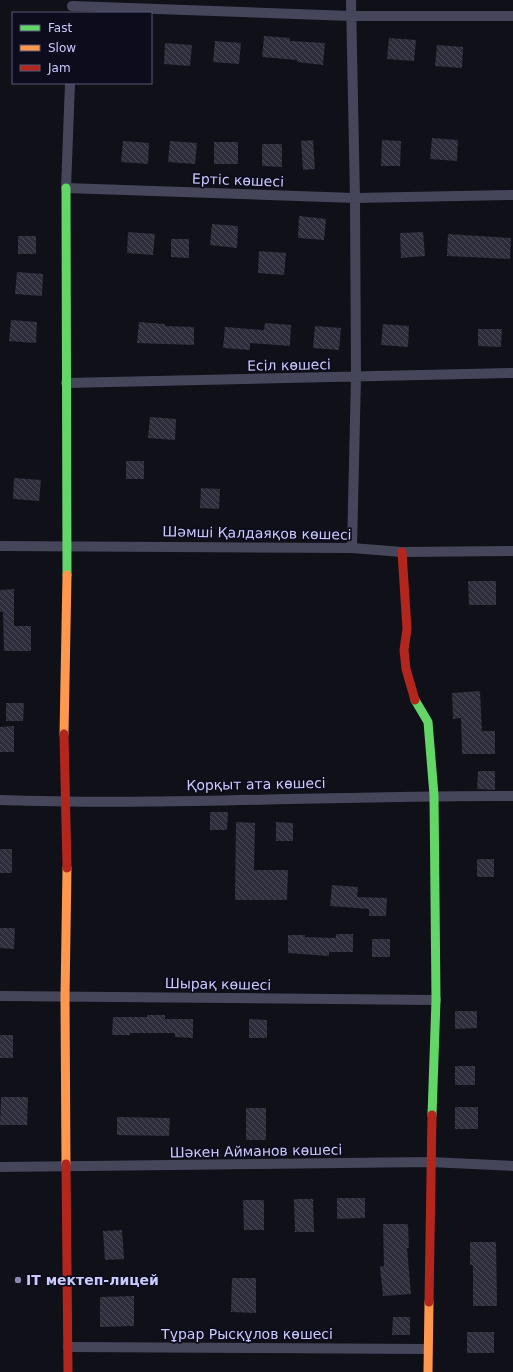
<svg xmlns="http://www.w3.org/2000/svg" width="513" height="1372" font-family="'DejaVu Sans',sans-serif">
<defs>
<pattern id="building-back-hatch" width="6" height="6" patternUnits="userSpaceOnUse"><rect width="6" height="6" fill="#2d2d3c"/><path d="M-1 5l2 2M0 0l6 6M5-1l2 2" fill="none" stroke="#4a4a59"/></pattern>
</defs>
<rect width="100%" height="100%" fill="#101019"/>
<path fill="url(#building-back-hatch)" d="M 264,36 L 290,38 L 290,41 L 325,43 L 323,65 L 297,62 L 297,60 L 262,57 Z
M 389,38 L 416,40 L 414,61 L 387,59 Z
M 215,41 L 241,43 L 239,64 L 213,62 Z
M 165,43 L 192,45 L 190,66 L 164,64 Z
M 437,45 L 463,47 L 462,68 L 435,66 Z
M 432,138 L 458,140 L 457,161 L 430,159 Z
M 313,140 L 315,169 L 303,170 L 301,141 Z
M 382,140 L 401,141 L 400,166 L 381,166 Z
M 123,141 L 149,143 L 148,164 L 121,162 Z
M 170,141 L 197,143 L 195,164 L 168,162 Z
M 214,142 L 238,142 L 238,164 L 214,164 Z
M 262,144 L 282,144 L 282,167 L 262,166 Z
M 299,216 L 326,219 L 324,240 L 298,238 Z
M 212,224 L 238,226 L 237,248 L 210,245 Z
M 128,232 L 155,234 L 153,255 L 127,253 Z
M 423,232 L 425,256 L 401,258 L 400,233 Z
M 448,234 L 511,238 L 510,259 L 447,256 Z
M 18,236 L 36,236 L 36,254 L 18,254 Z
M 171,239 L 189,239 L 189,258 L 171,257 Z
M 259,251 L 286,253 L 284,275 L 258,273 Z
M 17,272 L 43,274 L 42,296 L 15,294 Z
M 11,320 L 37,322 L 36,343 L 9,341 Z
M 139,322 L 165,324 L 165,326 L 194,327 L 194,345 L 137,343 Z
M 265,323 L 291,325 L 290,346 L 250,343 L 250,350 L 223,348 L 225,327 L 264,330 Z
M 383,324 L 409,326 L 408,347 L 381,345 Z
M 315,326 L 341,328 L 339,350 L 313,348 Z
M 478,329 L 502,329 L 501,347 L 478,346 Z
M 150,417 L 176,419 L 175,440 L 148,438 Z
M 126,461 L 144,461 L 144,479 L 126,479 Z
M 14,478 L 41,480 L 39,501 L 13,499 Z
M 201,488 L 220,489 L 219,509 L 200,508 Z
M 468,581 L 496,581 L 496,605 L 469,605 Z
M 14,589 L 14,626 L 31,626 L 31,651 L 4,651 L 3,612 L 0,612 L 0,590 Z
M 480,691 L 482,731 L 495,731 L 495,754 L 462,754 L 461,718 L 453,719 L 452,693 Z
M 6,703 L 24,703 L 23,721 L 6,721 Z
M 14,726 L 14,752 L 0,752 L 0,727 Z
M 478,771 L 495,771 L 495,790 L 477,789 Z
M 210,812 L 228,812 L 227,830 L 210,830 Z
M 236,822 L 255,823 L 254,870 L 288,870 L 287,900 L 235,900 Z
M 276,822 L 293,823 L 293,841 L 276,841 Z
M 0,849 L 12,849 L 12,873 L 0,873 Z
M 477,859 L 494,859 L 494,877 L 477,877 Z
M 332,885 L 358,887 L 357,897 L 387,898 L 386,916 L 369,916 L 369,909 L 330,906 Z
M 0,928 L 15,928 L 14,949 L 0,948 Z
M 336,934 L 353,934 L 353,952 L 329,952 L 329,956 L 288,953 L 288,935 L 305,935 L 305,937 L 336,938 Z
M 372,939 L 390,939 L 390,957 L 372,957 Z
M 455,1011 L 477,1011 L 477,1028 L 455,1029 Z
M 147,1015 L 165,1015 L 165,1019 L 193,1019 L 193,1038 L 175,1037 L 175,1033 L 130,1033 L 130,1035 L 112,1035 L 113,1017 L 147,1017 Z
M 249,1019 L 267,1020 L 267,1038 L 249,1038 Z
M 0,1035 L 13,1035 L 13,1058 L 0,1058 Z
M 455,1066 L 475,1066 L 475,1085 L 455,1085 Z
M 1,1097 L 28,1097 L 27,1125 L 0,1125 Z
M 455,1107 L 478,1107 L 478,1129 L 455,1129 Z
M 246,1108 L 266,1108 L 266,1140 L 246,1140 Z
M 117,1117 L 170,1118 L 169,1136 L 117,1135 Z
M 337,1198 L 365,1198 L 365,1218 L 337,1219 Z
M 294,1199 L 313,1199 L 314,1232 L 295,1232 Z
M 243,1200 L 264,1200 L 264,1230 L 244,1230 Z
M 383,1224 L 408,1224 L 409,1248 L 407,1248 L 411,1294 L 383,1296 L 380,1266 L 384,1266 Z
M 122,1230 L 124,1259 L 105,1260 L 103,1231 Z
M 470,1242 L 496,1242 L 497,1306 L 473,1306 L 473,1265 L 470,1265 Z
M 232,1278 L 256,1278 L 256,1313 L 231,1312 Z
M 134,1296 L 134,1326 L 100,1327 L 100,1297 Z
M 393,1317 L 410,1317 L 410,1335 L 392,1335 Z
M 467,1332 L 494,1332 L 494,1353 L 467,1353 Z"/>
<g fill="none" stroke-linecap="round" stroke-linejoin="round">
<path stroke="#45465a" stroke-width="10" d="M 351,0 L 355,198 L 356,377 L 352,548
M 72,6 L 351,16 L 513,16
M 70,83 L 66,188 L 355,198 L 513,195
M 66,383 L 513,373
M 0,546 L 352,548 L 402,552 L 513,551
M 0,800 C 171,806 342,795 513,796
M 0,996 L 436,1000
M 0,1167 L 430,1162 L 513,1166
M 68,1347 L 427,1349"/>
<path stroke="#63d668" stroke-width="9" d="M 66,188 L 67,575
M 415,700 L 428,722 L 434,795 L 436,1000 L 432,1115"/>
<path stroke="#ff974d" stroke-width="9" d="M 64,734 L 67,575
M 66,1164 L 65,997 L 67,868
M 428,1372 L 429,1302"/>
<path stroke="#b3261e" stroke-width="9" d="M 402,552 L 407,629 L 404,650 L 406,669 L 415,700
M 64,734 L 67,868
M 66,1164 L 68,1372
M 429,1302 L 432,1115"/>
</g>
<circle fill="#8989ad" stroke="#0d0c1d" stroke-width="1.5" cx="18" cy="1280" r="4"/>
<g text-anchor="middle" stroke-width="3.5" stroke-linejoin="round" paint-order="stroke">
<g font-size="14" fill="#cacafd" stroke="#0d0c1d">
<text transform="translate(238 180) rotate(2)" y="5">Ертіс көшесі</text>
<text transform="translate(289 365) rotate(-1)" y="5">Есіл көшесі</text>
<text transform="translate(257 533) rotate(1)" y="5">Шәмші Қалдаяқов көшесі</text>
<text transform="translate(256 784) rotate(-1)" y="5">Қорқыт ата көшесі</text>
<text transform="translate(218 984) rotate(1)" y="5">Шырақ көшесі</text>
<text transform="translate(256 1151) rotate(-1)" y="5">Шәкен Айманов көшесі</text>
<text x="247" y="1339">Тұрар Рысқұлов көшесі</text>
</g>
<g font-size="14" font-weight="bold" fill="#cacafd" stroke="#0d0c1d" text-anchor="start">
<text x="26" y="1285">IT мектеп-лицей</text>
</g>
</g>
<rect x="12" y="12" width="140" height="72" fill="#0d0c1d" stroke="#595877"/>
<rect x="20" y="25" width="20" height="6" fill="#63d668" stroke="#595877"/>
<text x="48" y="32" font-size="12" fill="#cacafd">Fast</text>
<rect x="20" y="45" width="20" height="6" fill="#ff974d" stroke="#595877"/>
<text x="48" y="52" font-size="12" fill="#cacafd">Slow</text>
<rect x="20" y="65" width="20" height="6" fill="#b3261e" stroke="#595877"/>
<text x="48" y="72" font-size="12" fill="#cacafd">Jam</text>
</svg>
